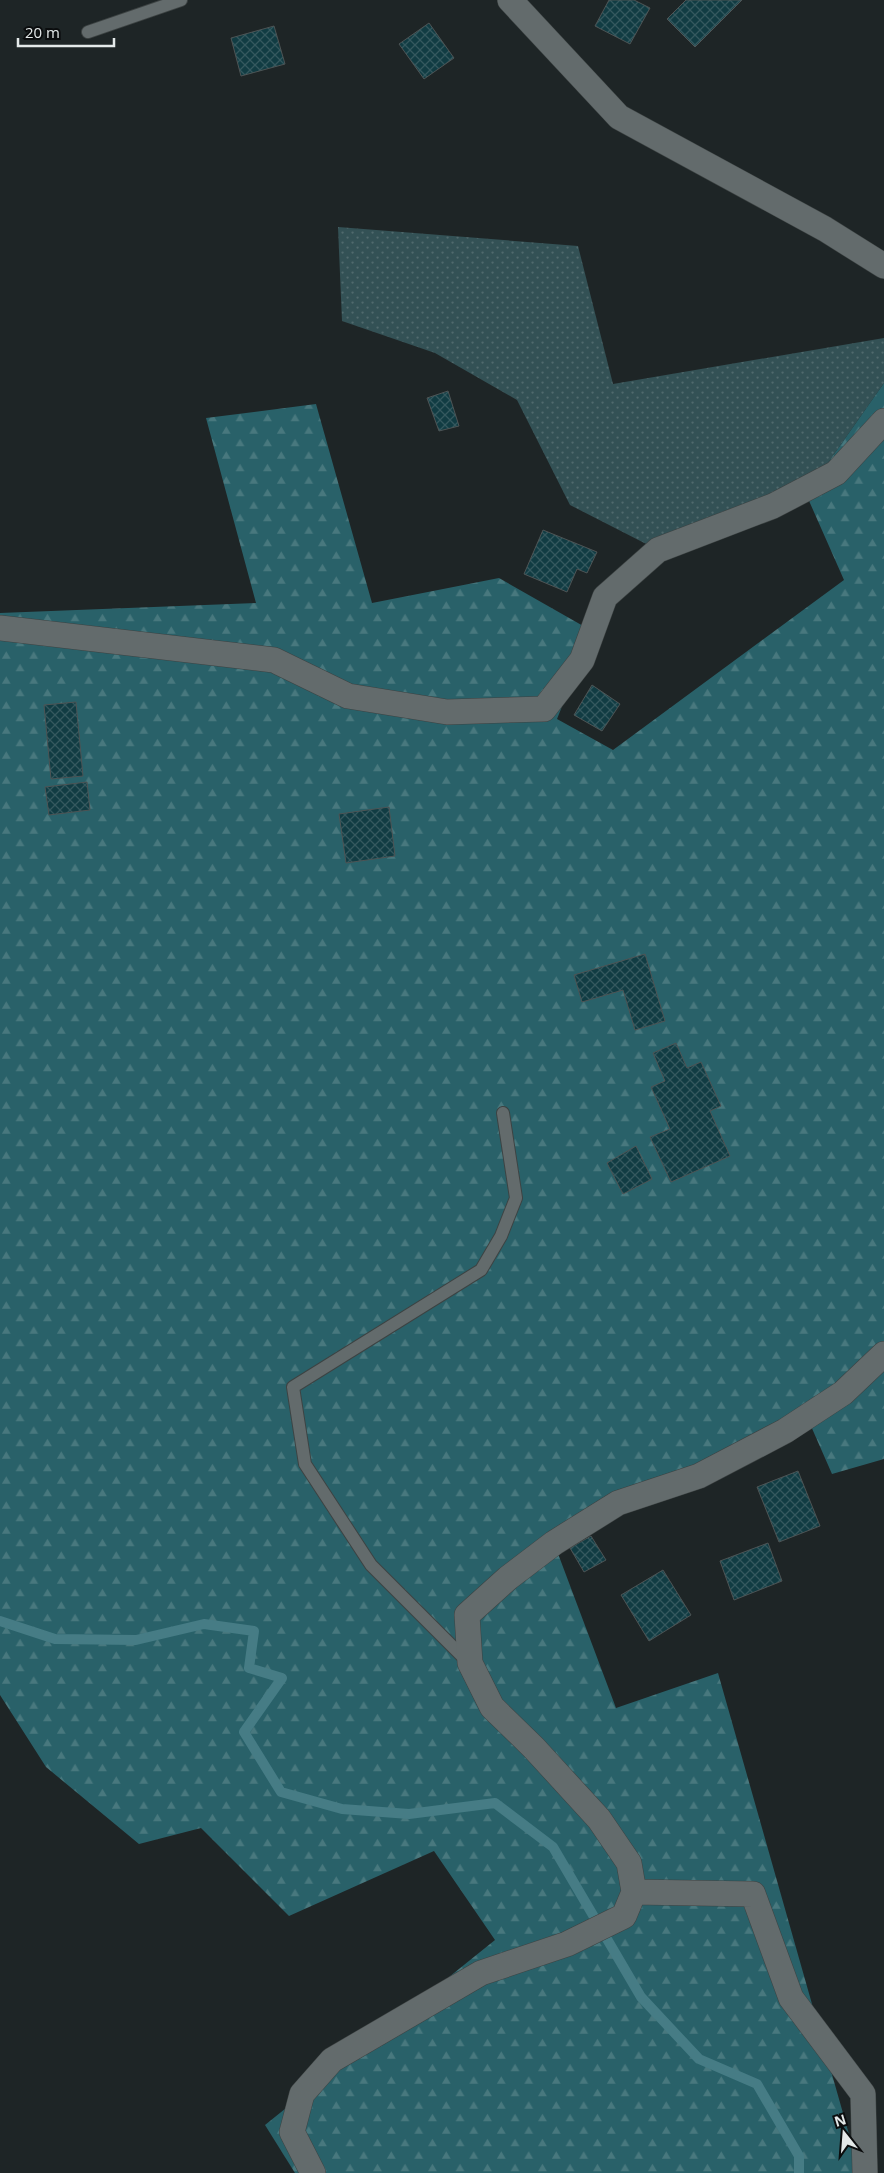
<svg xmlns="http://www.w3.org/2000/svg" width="884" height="2173" font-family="'Open Sans',sans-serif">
<defs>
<pattern id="grass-dots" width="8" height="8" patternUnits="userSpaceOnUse" patternTransform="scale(1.25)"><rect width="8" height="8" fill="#335155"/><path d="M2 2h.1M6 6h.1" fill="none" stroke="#506a6d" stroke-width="1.8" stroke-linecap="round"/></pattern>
<pattern id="forest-firs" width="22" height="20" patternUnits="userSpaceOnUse" patternTransform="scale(1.25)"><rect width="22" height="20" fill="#296169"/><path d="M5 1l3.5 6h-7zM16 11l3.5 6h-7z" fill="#48787e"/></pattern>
<pattern id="building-cross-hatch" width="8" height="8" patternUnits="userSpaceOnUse" patternTransform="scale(1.25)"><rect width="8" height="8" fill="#113c43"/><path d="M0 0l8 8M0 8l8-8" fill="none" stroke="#34585e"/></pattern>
</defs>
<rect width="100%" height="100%" fill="#1e2526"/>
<path fill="url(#grass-dots)" d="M 338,227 L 578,246 L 613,384 L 884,338 L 884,383 L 806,494 L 658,550 L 570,505 L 517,400 L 435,353 L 342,321 Z"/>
<path fill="url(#forest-firs)" d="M 884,383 L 884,1459 L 832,1474 L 807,1417 L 554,1543 L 616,1708 L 718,1673 L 860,2173 L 295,2173 L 265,2125 L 495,1940 L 434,1851 L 289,1916 L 201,1828 L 139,1844 L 46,1767 L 0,1695 L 0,613 L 256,603 L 206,418 L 316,404 L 372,603 L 499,578 L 592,631 L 557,719 L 613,750 L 844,580 L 806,494 Z"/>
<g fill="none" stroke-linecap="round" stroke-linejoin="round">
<path stroke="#467c85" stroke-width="10" d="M 0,1621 L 55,1639 L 136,1640 L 204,1624 L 254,1631 L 249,1668 L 282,1678 L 244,1732 L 281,1792 L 342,1809 L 409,1814 L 495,1803 L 553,1847 L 641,1997 L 699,2059 L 757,2084 L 799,2156 L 799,2173"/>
</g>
<path fill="url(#building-cross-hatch)" stroke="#4d5455" d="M 609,0 L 634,0 L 650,8 L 630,44 L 595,26 Z
M 686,0 L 742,0 L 695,47 L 667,19 Z
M 429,23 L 454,58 L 424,79 L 399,44 Z
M 274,26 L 285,64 L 241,76 L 231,38 Z
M 448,391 L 459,426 L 439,431 L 427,398 Z
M 543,530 L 597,552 L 587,573 L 577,569 L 567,592 L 524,574 Z
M 592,685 L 620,704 L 602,731 L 574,715 Z
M 76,702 L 83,776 L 51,779 L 44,705 Z
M 87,782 L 90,810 L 49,815 L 45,787 Z
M 389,807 L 395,856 L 346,863 L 339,814 Z
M 645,954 L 665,1021 L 635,1030 L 623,990 L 582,1002 L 574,975 Z
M 676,1043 L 687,1068 L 701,1062 L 721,1106 L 710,1111 L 730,1156 L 671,1182 L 650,1137 L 670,1129 L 651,1087 L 665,1081 L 653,1053 Z
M 636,1146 L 652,1179 L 623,1194 L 607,1163 Z
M 798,1471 L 820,1526 L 779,1542 L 757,1487 Z
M 591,1536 L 606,1560 L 584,1572 L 570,1548 Z
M 768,1543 L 782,1581 L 734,1600 L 720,1561 Z
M 663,1570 L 691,1615 L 649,1641 L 621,1595 Z"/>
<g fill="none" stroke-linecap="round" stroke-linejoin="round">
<g stroke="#3d4343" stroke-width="14">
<path id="lane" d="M 88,32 L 181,0
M 468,1662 L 371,1565 L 305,1464 L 293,1387 L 481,1270 L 501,1236 L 516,1198 L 503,1113"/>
</g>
<g stroke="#3d4343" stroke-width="26">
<path id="street" d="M 510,0 L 619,117 L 825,229 L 884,266
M 0,628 L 274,660 L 348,696 L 447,712 L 544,709 L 582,660 L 605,597 L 658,550 L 773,506 L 836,473 L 884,421
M 634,1892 L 753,1894 L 791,1998 L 863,2094 L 865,2173
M 313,2173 L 292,2132 L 302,2094 L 332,2060 L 481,1973 L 567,1944 L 624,1916 L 634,1892 L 629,1863 L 599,1819 L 534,1748 L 492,1707 L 470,1663 L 467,1615 L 508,1578 L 554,1543 L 618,1503 L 699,1476 L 785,1431 L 843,1393 L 884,1354"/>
</g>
<use href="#lane" stroke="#636b6c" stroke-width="12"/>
<use href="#street" stroke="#636b6c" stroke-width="25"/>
</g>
<g transform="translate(844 2133) rotate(343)" stroke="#0b0d0e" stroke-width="4" paint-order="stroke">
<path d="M0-4L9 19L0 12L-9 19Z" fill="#e4e9e9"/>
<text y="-8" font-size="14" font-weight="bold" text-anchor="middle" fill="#e4e9e9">N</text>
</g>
<path d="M18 38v8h96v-8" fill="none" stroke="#e4e9e9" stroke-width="2.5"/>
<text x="25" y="38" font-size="15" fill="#e4e9e9" stroke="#0b0d0e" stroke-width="4" paint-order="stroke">20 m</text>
</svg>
